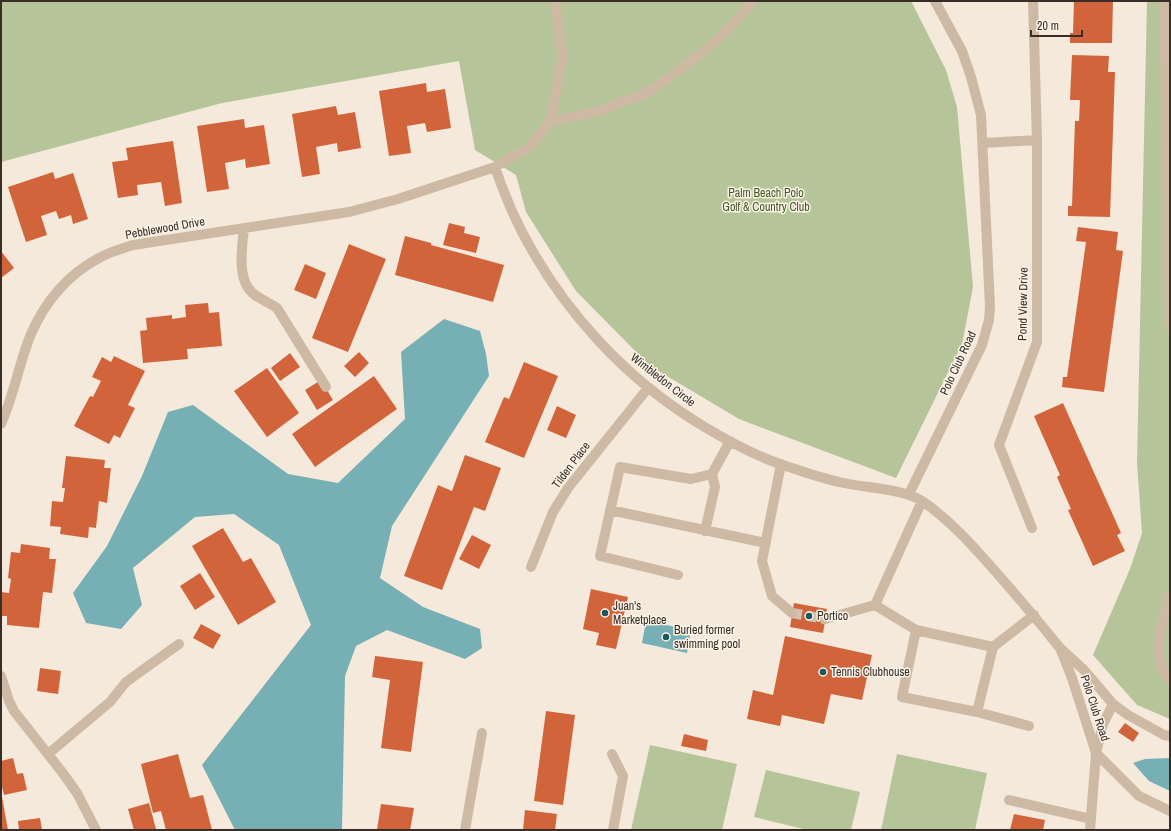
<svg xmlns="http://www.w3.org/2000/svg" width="1171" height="831" font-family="'Archivo Narrow',sans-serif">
<rect width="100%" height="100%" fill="#f4e9da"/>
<path fill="#b5c599" d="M 1,1 L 911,1 L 946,70 L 957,107 L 973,287 L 962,344 L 896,478 L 739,419 L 650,366 L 576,291 L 526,212 L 516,175 L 475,150 L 459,61 L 222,103 L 1,162 Z
M 1147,1 L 1170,1 L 1170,719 L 1137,705 L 1093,655 L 1130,569 L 1142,533 L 1137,463 Z
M 650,745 L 737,764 L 722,830 L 631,830 Z
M 897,754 L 987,773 L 975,830 L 881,830 Z
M 766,770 L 860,792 L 851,830 L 808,830 L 754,817 Z"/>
<path fill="#76b0b4" d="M 444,319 L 480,331 L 486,354 L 489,376 L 392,526 L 380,578 L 423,607 L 480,629 L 482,648 L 465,659 L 387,630 L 356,646 L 345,676 L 342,830 L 235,830 L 202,765 L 311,625 L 279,545 L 234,514 L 195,517 L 133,568 L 142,605 L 121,629 L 86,623 L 73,593 L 107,546 L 142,476 L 168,412 L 193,405 L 288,474 L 338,483 L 405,419 L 401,352 Z
M 646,621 L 691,630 L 687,653 L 642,643 Z
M 1170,758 L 1170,791 L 1149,781 L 1133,763 L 1145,759 Z"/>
<path fill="#d2643b" d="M 1074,1 L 1113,1 L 1112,43 L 1070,43 L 1070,33 L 1073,33 Z
M 1072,55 L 1109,56 L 1108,72 L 1115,72 L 1110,217 L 1068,216 L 1068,206 L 1072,206 L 1075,121 L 1079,121 L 1080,100 L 1070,100 Z
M 426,83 L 427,92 L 445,89 L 451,128 L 427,132 L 425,123 L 407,126 L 411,153 L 389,156 L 379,91 Z
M 336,106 L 338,115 L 355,112 L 361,148 L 338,152 L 337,143 L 316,147 L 320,174 L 302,177 L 292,114 Z
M 244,119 L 245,128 L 264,125 L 270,164 L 246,168 L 245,159 L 225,163 L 229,189 L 207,192 L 197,126 Z
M 173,141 L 182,203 L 165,206 L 161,182 L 137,185 L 138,195 L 118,198 L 112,162 L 128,160 L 126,148 Z
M 53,172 L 55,179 L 73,173 L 88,219 L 73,224 L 71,215 L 59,219 L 56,211 L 41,216 L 47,235 L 26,242 L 8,187 Z
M 449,223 L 465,227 L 464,233 L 480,237 L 476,253 L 443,245 Z
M 1078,227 L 1118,232 L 1116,250 L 1123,251 L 1104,392 L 1062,387 L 1063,377 L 1067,377 L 1086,242 L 1076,241 Z
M 405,236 L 431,243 L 431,245 L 504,265 L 493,302 L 395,275 Z
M 349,244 L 386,259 L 348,352 L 312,338 Z
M 1,251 L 14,268 L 1,278 Z
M 305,264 L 326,273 L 316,299 L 294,290 Z
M 208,303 L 209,313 L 219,312 L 222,346 L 187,349 L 188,359 L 143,363 L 140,331 L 147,330 L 146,318 L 172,315 L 172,319 L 186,317 L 185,305 Z
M 359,352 L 369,363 L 355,377 L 344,366 Z
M 290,353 L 300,367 L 280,381 L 271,368 Z
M 114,356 L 145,371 L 128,405 L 135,408 L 120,438 L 114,435 L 109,444 L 74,426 L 90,396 L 93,397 L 101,381 L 92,377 L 102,357 L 111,362 Z
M 524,362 L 558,376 L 524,458 L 485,442 L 504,397 L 509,399 Z
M 267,368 L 299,413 L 267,437 L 234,391 Z
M 374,376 L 397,409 L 315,467 L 292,434 Z
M 321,380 L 333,400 L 317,410 L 305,390 Z
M 1063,403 L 1121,533 L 1117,535 L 1125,551 L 1093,566 L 1068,510 L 1071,509 L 1057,477 L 1060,475 L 1034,416 Z
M 557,406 L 576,415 L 566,438 L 547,430 Z
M 465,455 L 501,468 L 485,511 L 474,507 L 442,590 L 404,576 L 438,485 L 452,491 Z
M 66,456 L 105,460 L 104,468 L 111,468 L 107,503 L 99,501 L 96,528 L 89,527 L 88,538 L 60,534 L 61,527 L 50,526 L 52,501 L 63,502 L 65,488 L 62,488 Z
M 223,528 L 243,562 L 251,558 L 276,602 L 238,625 L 192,546 Z
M 472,535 L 491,545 L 479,569 L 459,559 Z
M 21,544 L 50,548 L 49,559 L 56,559 L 52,593 L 43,592 L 39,628 L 7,625 L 7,616 L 1,616 L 1,592 L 9,593 L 11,579 L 8,578 L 11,552 L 20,553 Z
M 200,573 L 215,597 L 195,610 L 180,586 Z
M 591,589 L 628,597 L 616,649 L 596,645 L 599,633 L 583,629 Z
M 794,603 L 827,609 L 823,633 L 790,627 Z
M 201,624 L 221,635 L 213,649 L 193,638 Z
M 785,636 L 872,655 L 862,700 L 831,694 L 824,724 L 782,715 L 780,726 L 747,719 L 753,690 L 773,695 Z
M 375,656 L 423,662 L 411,752 L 381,748 L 390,680 L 372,677 Z
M 40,668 L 61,671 L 58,694 L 37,691 Z
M 546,711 L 575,715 L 563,805 L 534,801 Z
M 1125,723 L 1139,733 L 1133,742 L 1118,732 Z
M 684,734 L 708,740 L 706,751 L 681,746 Z
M 178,754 L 190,798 L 203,795 L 212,830 L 166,830 L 161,811 L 153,813 L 141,764 Z
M 13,758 L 17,774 L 23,773 L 27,790 L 4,795 L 1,782 L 1,761 Z
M 1,797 L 2,797 L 8,830 L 1,830 Z
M 149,803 L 156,829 L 151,830 L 134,830 L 128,809 Z
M 381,804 L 414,808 L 410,830 L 377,830 Z
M 525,810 L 557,814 L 555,830 L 523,830 Z
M 1014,814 L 1045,820 L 1043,830 L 1010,830 Z
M 40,818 L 42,830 L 19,830 L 18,821 Z"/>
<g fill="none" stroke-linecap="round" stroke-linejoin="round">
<path stroke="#cfc3b6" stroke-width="10" stroke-dasharray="10 5" stroke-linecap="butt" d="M 792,613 L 825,619"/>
<path stroke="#ceb9a5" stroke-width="10" d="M 1164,1 L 1170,326
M 550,122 L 598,111 L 648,92 L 689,63 L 723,35 L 753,1
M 983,143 L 1037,140 L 1033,1
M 495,167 C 502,188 510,208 520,228 C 561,309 625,379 703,426 C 728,441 755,456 783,465 C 801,471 820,478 839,482 C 863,488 901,488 922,501 C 950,520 973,546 995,571 C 1017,596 1039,622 1060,648
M 244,228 C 242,248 236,282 255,295 C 262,300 269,303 277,308 L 326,387
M 1,424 C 14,395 19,363 31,334 C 45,302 67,275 99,258 C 109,252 121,249 133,245 L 349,212 L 398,199 L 495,167 L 527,149 L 550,122 L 563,57 L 555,1
M 781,464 L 762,561 L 772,596 L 792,613
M 909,494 L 982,345 L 989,320 L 990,307 L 981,115 L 971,77 L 962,51 L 935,1
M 610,510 L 766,543
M 1032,528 L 999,445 L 1037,342 L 1037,140
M 705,531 L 715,487 L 712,474
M 531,567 L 553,512 L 568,488 L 648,388
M 678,575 L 600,556 L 620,467 L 691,479 L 712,474 L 730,441
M 1169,596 C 1163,617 1153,651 1164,672 C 1165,675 1168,677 1170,679
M 875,605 L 916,630 L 993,647 L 1034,615
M 825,619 L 875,605 L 922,501
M 916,630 L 902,697 L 977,712 L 993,647
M 1,676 L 9,701 L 14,711 L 62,772 L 77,793 L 96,830
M 977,712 L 1029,726
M 1170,736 L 1164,735 L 1128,715 L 1113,704 L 1084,670 L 1060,648 L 1072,678 L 1096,753 L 1139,796 L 1170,811
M 48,754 L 110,702 L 126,682 L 179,644
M 612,754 L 623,776 L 613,830
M 1009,800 L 1091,819
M 465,830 L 482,733
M 1090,830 L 1096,753 L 1103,724 L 1113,704"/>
</g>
<g fill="#18585f" stroke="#fbf3e7" stroke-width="1.5">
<circle cx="605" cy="613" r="4"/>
<circle cx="809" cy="616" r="4"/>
<circle cx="666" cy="637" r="4"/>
<circle cx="823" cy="672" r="4"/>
</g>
<g text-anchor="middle" stroke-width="3" stroke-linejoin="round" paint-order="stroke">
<g font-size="12" fill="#465a28" stroke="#fbf3e7">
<text x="766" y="197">Palm Beach Polo<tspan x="766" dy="14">Golf &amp; Country Club</tspan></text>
</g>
<g font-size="12" fill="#392d27" stroke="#fbf3e7">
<text transform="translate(165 228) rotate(-10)" y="4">Pebblewood Drive</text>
<text transform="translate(1023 304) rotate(-89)" y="4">Pond View Drive</text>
<text transform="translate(958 363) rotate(-65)" y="4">Polo Club Road</text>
<text transform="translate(663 380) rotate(38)" y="4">Wimbledon Circle</text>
<text transform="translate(571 465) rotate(-53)" y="4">Tilden Place</text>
<text transform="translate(1095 708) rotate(72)" y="4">Polo Club Road</text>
</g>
<g font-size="12" fill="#392d27" stroke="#fbf3e7" text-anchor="start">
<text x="613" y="610">Juan's<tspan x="613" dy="14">Marketplace</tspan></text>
<text x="817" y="620">Portico</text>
<text x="674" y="634">Buried former<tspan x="674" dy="14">swimming pool</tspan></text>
<text x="831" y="676">Tennis Clubhouse</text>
</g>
</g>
<rect width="1171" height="831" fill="none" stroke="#392d27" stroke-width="4"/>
<path d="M1031 30v6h51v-6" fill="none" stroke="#392d27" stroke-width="2"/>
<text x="1037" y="30" font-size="12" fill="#392d27" stroke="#fbf3e7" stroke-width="3" paint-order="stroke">20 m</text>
</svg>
